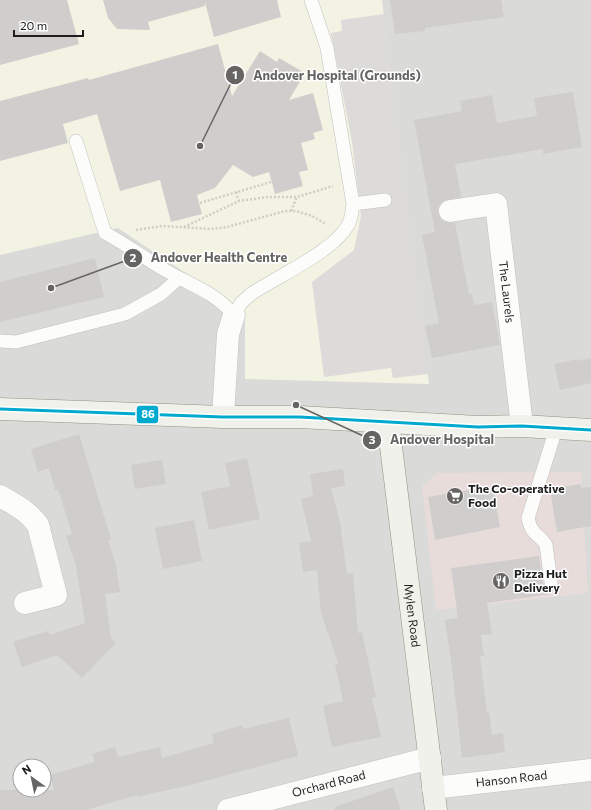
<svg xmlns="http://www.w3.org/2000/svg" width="591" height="810" font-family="Commissioner,sans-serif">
<rect width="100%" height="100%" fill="#ebeae7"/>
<path fill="#dadad8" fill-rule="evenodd" d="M 0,0 L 591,0 L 591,810 L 0,810 ZM 20,766 L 44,766 L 44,790 L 20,790 Z"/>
<path fill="#e8dcda" d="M 581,472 L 588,593 L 436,610 L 422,486 L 437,473 Z"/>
<path fill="#f3f3e3" d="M 0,0 L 382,0 L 429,384 L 245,379 L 245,313 L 118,228 L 0,255 Z"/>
<path fill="#dcdbda" d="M 384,14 L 429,374 L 393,378 L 391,368 L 324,377 L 312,282 L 354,250 L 361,216 L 352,142 L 331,33 L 342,31 L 341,20 Z"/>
<path fill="#d0cecc" d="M 0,0 L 67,0 L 79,44 L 0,65 Z
M 103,0 L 277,0 L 281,17 L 214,37 L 205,2 L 205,6 L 148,22 L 150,30 L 117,29 L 108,18 Z
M 390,0 L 501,0 L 504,17 L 425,28 L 425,31 L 395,34 Z
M 218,44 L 232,96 L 260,51 L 277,62 L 279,58 L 305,73 L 289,100 L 313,93 L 323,130 L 313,133 L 315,139 L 301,143 L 308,170 L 299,172 L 303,186 L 275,194 L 269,172 L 253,177 L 233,165 L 215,188 L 197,195 L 202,214 L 171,222 L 160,180 L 120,191 L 97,114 L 63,124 L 68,143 L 0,161 L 0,101 L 88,78 L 89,80 Z
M 573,92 L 582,147 L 543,154 L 543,149 L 455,164 L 461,197 L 443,201 L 438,207 L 438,213 L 441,219 L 445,222 L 455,223 L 469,294 L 472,294 L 474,305 L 492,302 L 500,345 L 432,358 L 425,326 L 439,323 L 422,235 L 435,232 L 414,120 L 462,111 L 460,101 L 492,95 L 497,123 L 537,116 L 534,98 Z
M 95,258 L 104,297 L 0,322 L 0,282 Z
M 591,358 L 591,383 L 560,390 L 554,364 L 578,359 L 578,361 Z
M 79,434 L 111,539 L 108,540 L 116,565 L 120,592 L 105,594 L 111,638 L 116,643 L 82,678 L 57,655 L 22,667 L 13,642 L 48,631 L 50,635 L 85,623 L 76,566 L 66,536 L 72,534 L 58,489 L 55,490 L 49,468 L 38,472 L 31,449 Z
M 247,458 L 260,519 L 209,530 L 201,492 L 230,486 L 225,463 Z
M 162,460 L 166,484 L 135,489 L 131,465 Z
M 343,469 L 345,486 L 331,488 L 340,522 L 347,574 L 353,573 L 358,633 L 362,632 L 376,697 L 372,698 L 381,737 L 332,747 L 323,706 L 343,701 L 335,664 L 338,663 L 321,613 L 317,570 L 303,572 L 299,543 L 311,541 L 301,499 L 313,496 L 310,474 Z
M 581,484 L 581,488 L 591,487 L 591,526 L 557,532 L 550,489 Z
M 493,486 L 500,527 L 435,540 L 428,497 Z
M 194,520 L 202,561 L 163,569 L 155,528 Z
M 539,556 L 543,583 L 545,587 L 550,590 L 551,594 L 487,603 L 492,634 L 481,635 L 484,656 L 480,656 L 487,713 L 489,712 L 492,735 L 503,733 L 505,752 L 462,758 L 452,668 L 445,620 L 458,618 L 451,568 Z
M 289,718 L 298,756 L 190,785 L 137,797 L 137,795 L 86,810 L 0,810 L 0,790 L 54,790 L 50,775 L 95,762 L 92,754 L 115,747 L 118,757 L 160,747 L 162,758 L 214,743 L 212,734 L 242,725 L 243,729 Z
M 393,787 L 401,810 L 335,810 L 335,807 Z"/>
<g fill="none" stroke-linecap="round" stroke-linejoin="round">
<g stroke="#c1c1bf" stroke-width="14">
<path id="lane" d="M 76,141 L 105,233 C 126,244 145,259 165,270 C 192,286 213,291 234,315 L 241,303 L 251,294 C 278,276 334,251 348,225 C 352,218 352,211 353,204 L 327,48 L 311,0
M 353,204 L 385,200
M 0,341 L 16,342 L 125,314 L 161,294 L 179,278
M 551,582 L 546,545 C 539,533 532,537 528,518 L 556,429"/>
</g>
<g stroke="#c1c1bf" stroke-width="23">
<g id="street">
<path id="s1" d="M 450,211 L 496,204 L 522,426"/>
<path d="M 223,417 L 228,334 L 234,315"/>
<path d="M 0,496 C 15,505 28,511 38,525 L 56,595 L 25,603"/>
<path id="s2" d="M 433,788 L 591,770"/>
<path id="s3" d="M 228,810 L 430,758"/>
</g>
</g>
<g stroke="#919381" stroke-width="23">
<g id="secondary">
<path d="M 0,409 L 223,417 L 300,417 L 478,427 L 522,426 L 591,430"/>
<path id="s4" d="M 388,422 L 436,810"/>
</g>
</g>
<path stroke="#d4cac7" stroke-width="2.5" stroke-dasharray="2 2" stroke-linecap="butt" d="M 236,192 L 239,201
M 200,203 L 271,182
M 291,211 L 297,197
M 184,227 L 239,201 L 268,197 L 297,197 L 333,186
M 136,230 L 162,226 L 211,229 L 227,227 L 285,211 L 296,211 L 312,216 L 326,224"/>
<use href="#lane" stroke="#fcfcfb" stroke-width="13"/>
<use href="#street" stroke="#fcfcfb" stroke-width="22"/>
<use href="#secondary" stroke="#f1f1eb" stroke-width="22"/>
<g stroke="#fff" stroke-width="6">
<path id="bus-1" d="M 0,409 L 223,417 L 300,417 L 478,427 L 522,426 L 591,430"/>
</g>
<use href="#bus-1" stroke="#00a9ce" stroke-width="3"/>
</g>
<defs>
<g id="supermarket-disc" transform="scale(0.9)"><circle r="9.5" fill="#666564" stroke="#fff"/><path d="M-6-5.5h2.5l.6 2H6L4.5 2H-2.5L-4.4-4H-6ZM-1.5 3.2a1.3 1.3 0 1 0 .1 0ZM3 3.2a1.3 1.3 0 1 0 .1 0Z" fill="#fff"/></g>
<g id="restaurant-disc" transform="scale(0.9)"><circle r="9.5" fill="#666564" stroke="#fff"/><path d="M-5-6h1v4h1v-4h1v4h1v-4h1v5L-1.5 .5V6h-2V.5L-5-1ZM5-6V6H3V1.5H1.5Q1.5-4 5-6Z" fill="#fff"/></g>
</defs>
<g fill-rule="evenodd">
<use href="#supermarket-disc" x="455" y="496"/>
<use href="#restaurant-disc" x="501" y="581"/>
</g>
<g text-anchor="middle" stroke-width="3" stroke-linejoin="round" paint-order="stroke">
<g font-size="12" fill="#1e1e1e" stroke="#fff">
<text dy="4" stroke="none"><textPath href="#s1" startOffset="135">The Laurels</textPath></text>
<text dy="4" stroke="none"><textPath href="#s4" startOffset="195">Mylen Road</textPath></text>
<text dy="4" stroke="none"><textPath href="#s2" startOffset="79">Hanson Road</textPath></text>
<text dy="4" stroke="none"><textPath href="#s3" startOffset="104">Orchard Road</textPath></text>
</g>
<g font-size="12" font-weight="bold" fill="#1e1e1e" stroke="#fff" text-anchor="start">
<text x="468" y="493">The Co-operative<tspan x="468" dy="14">Food</tspan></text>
<text x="514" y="578">Pizza Hut<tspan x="514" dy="14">Delivery</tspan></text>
</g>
</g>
<path fill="none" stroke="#666564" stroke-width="1.5" d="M200 146L235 75M51 288L133 258M296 405L372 440"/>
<g fill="#666564" stroke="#fff" stroke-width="1.5">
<circle cx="200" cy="146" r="4"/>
<circle cx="51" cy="288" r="4"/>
<circle cx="296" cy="405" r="4"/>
<circle cx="235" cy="75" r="10"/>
<circle cx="133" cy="258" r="10"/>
<circle cx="372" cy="440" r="10"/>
</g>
<g font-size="12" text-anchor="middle" font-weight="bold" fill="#fff">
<text x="235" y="79">1</text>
<text x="133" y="262">2</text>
<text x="372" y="444">3</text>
</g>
<g font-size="13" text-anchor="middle" font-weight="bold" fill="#666564" stroke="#fff" stroke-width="3" stroke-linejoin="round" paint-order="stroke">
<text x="337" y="80">Andover Hospital (Grounds)</text>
<text x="219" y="262">Andover Health Centre</text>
<text x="442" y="444">Andover Hospital</text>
</g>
<rect stroke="#fff" stroke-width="1.5" x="136" y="405" width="23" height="19" rx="4" fill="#00a9ce"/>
<g font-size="11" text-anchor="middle" font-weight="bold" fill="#fff">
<text x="148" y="418">86</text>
</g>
<g transform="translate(32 778) rotate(327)"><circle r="19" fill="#ffffff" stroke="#a5a5a5"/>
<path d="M0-3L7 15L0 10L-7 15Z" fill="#666564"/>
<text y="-6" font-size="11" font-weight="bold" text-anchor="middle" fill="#1e1e1e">N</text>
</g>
<path d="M14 30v6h69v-6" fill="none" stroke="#1e1e1e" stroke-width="2"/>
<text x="20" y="30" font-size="12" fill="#1e1e1e" stroke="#ffffff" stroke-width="3" paint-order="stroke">20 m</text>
</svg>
